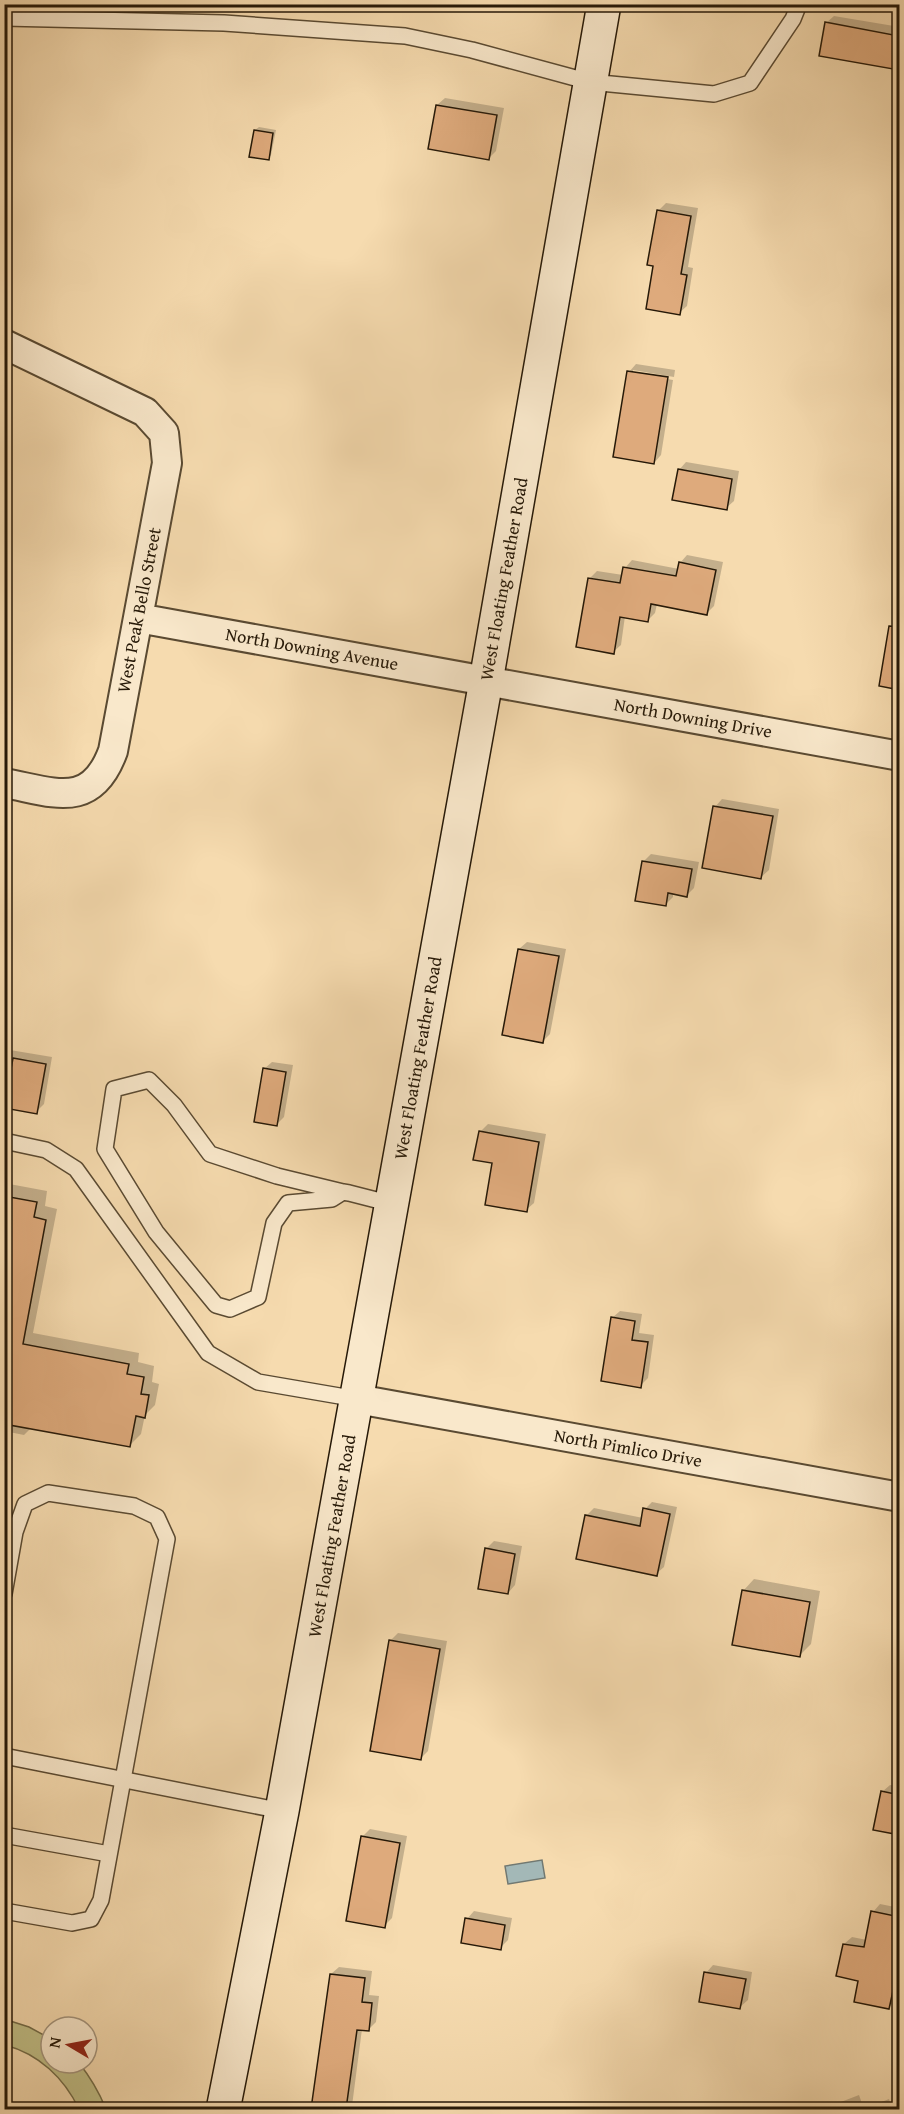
<svg xmlns="http://www.w3.org/2000/svg" width="904" height="2114" font-family="'Gentium Book Plus',serif">
<rect width="100%" height="100%" fill="#f6dbaf"/>
<filter id="stains"><feTurbulence type="fractalNoise" baseFrequency=".00333" numOctaves="4"/><feColorMatrix values="0 0 0 0 .2 0 0 0 0 .09 0 0 0 0 .02 0 0 0 .5 -.17"/></filter>
<radialGradient id="worn" r=".72"><stop offset=".6" stop-color="#630" stop-opacity="0"/><stop offset="1" stop-color="#630" stop-opacity=".3"/></radialGradient>
<path fill="#c1bf87" stroke="#746c48" stroke-width="1.5" d="M 4,2019 L 29,2027 L 51,2039 L 51,2063 L 79,2063 C 91,2078 99,2092 106,2109 L 79,2109 C 64,2078 39,2054 5,2045 Z"/>
<path fill="#a3b8b7" stroke="#717871" stroke-width="1.5" d="M 542,1860 L 545,1878 L 508,1884 L 505,1866 Z"/>
<path fill="#0003" d="M 834,16 L 900,27 L 900,60 L 893,67 L 826,23 Z
M 445,98 L 504,108 L 496,151 L 489,158 L 437,105 Z
M 259,127 L 276,130 L 271,155 L 268,159 L 255,130 Z
M 666,203 L 698,208 L 688,267 L 693,268 L 687,306 L 679,313 L 655,265 L 659,210 Z
M 636,364 L 675,370 L 674,377 L 633,370 L 633,373 L 673,380 L 661,455 L 654,463 L 629,372 Z
M 686,462 L 739,471 L 734,501 L 726,508 L 679,470 Z
M 687,555 L 723,562 L 714,606 L 706,614 L 657,604 L 655,613 L 648,620 L 625,616 L 621,645 L 613,652 L 590,578 L 597,571 L 623,575 L 625,568 L 632,560 L 679,569 L 680,563 Z
M 722,799 L 779,809 L 769,870 L 761,877 L 715,807 Z
M 651,854 L 699,862 L 694,888 L 687,895 L 673,893 L 673,897 L 665,905 L 643,862 Z
M 527,942 L 566,949 L 550,1034 L 543,1041 L 519,949 Z
M 4,1049 L 52,1057 L 44,1104 L 36,1112 L 4,1106 Z
M 272,1062 L 293,1065 L 284,1117 L 277,1124 L 264,1069 Z
M 488,1124 L 546,1134 L 534,1203 L 526,1210 L 494,1162 L 480,1132 Z
M 900,1156 L 900,1187 L 894,1186 Z
M 4,1183 L 47,1191 L 45,1206 L 57,1209 L 33,1333 L 139,1353 L 138,1362 L 154,1366 L 152,1382 L 159,1384 L 155,1405 L 145,1415 L 141,1434 L 130,1445 L 32,1427 L 24,1435 L 4,1431 Z
M 620,1311 L 642,1314 L 639,1333 L 654,1335 L 648,1378 L 640,1386 L 612,1318 Z
M 652,1502 L 677,1507 L 664,1567 L 656,1574 L 586,1516 L 594,1508 L 643,1518 L 645,1509 Z
M 494,1541 L 522,1546 L 515,1585 L 508,1593 L 486,1549 Z
M 754,1579 L 820,1591 L 811,1644 L 800,1655 L 743,1591 Z
M 398,1633 L 447,1641 L 428,1751 L 421,1758 L 390,1641 Z
M 890,1785 L 900,1786 L 900,1834 L 882,1792 Z
M 370,1829 L 407,1836 L 392,1918 L 384,1926 L 362,1837 Z
M 880,1904 L 900,1908 L 900,1984 L 896,2000 L 889,2007 L 860,1980 L 844,1944 L 852,1937 L 867,1940 L 873,1912 Z
M 474,1911 L 512,1918 L 508,1940 L 500,1948 L 467,1919 Z
M 713,1965 L 752,1972 L 748,2000 L 740,2007 L 706,1973 Z
M 339,1967 L 372,1971 L 369,1995 L 379,1996 L 376,2022 L 368,2030 L 362,2029 L 352,2106 L 361,2108 L 361,2110 L 310,2110 L 313,2106 L 331,1974 Z
M 859,2095 L 864,2109 L 889,2099 L 893,2110 L 829,2110 L 833,2105 Z"/>
<path fill="#deaa7c" stroke="#261908" stroke-width="1.5" d="M 825,22 L 899,36 L 893,69 L 819,56 Z
M 436,105 L 497,115 L 489,160 L 428,149 Z
M 254,130 L 273,133 L 269,160 L 249,157 Z
M 657,210 L 691,216 L 681,274 L 687,275 L 680,315 L 646,309 L 653,266 L 647,265 Z
M 627,371 L 668,377 L 654,464 L 613,457 Z
M 678,469 L 732,479 L 727,510 L 672,500 Z
M 679,562 L 716,570 L 707,615 L 651,604 L 648,622 L 620,617 L 614,654 L 576,647 L 588,578 L 620,583 L 623,567 L 676,576 Z
M 889,626 L 900,627 L 900,690 L 879,686 Z
M 713,806 L 773,816 L 761,879 L 702,868 Z
M 642,861 L 692,869 L 687,897 L 668,893 L 666,906 L 635,901 Z
M 518,949 L 559,956 L 543,1043 L 502,1035 Z
M 13,1058 L 46,1064 L 37,1114 L 4,1108 Z
M 263,1068 L 286,1072 L 277,1126 L 254,1122 Z
M 479,1131 L 539,1142 L 527,1212 L 485,1205 L 492,1163 L 473,1160 Z
M 4,1196 L 37,1202 L 34,1217 L 46,1220 L 23,1344 L 129,1364 L 127,1374 L 144,1377 L 141,1394 L 149,1395 L 145,1418 L 136,1416 L 130,1447 L 4,1424 Z
M 611,1317 L 635,1321 L 632,1340 L 648,1342 L 641,1388 L 601,1381 Z
M 643,1508 L 670,1514 L 657,1576 L 576,1559 L 585,1515 L 640,1526 Z
M 485,1548 L 515,1554 L 508,1594 L 478,1589 Z
M 742,1590 L 810,1602 L 800,1657 L 732,1645 Z
M 389,1640 L 440,1649 L 421,1760 L 370,1751 Z
M 881,1791 L 900,1795 L 900,1835 L 873,1830 Z
M 361,1836 L 400,1843 L 385,1928 L 346,1921 Z
M 871,1911 L 900,1917 L 900,1959 L 889,2009 L 854,2002 L 858,1981 L 836,1976 L 843,1944 L 864,1947 Z
M 465,1918 L 505,1925 L 501,1950 L 461,1943 Z
M 704,1972 L 746,1979 L 740,2009 L 699,2002 Z
M 330,1974 L 365,1978 L 362,2002 L 372,2003 L 369,2031 L 357,2030 L 346,2109 L 311,2109 Z"/>
<g fill="none" stroke-linecap="round" stroke-linejoin="round">
<g stroke="#5a4a32" stroke-width="18">
<path id="lane" d="M 4,18 L 224,23 L 405,36 L 472,50 L 590,82 L 714,94 L 750,83 L 793,19 L 799,4
M 4,1141 L 46,1150 L 76,1169 L 208,1353 L 258,1382 L 357,1399
M 343,1192 L 332,1199 L 288,1203 L 274,1223 L 258,1297 L 230,1309 L 216,1305 L 156,1232 L 105,1149 L 114,1089 L 149,1080 L 174,1105 L 210,1154 L 277,1176 L 343,1192 L 349,1193 L 392,1204
M 4,1594 L 15,1532 L 25,1504 L 48,1493 L 134,1506 L 157,1517 L 167,1539 L 101,1900 L 91,1919 L 72,1923 L 4,1911
M 4,1756 L 282,1811
M 4,1835 L 109,1854"/>
</g>
<g stroke="#5a4a32" stroke-width="32">
<path id="street" d="M 4,344 L 145,412 L 164,433 L 167,463 L 113,751 C 91,811 54,792 4,783
M 138,618 L 900,756
M 357,1399 L 900,1497"/>
</g>
<g stroke="#261908" stroke-width="36">
<path id="secondary" d="M 223,2110 L 282,1811 L 486,681 L 604,4"/>
</g>
<use href="#lane" stroke="#f9e8cb" stroke-width="15"/>
<use href="#street" stroke="#f9e8cb" stroke-width="28"/>
<use href="#secondary" stroke="#f9e8cb" stroke-width="33"/>
</g>
<g text-anchor="middle" stroke-width="6" stroke-linejoin="round" paint-order="stroke">
<g font-size="18" fill="#261908" stroke="#f9e8cb">
<text transform="translate(504 579) rotate(-80)" y="6">West Floating Feather Road</text>
<text transform="translate(139 610) rotate(-79)" y="6">West Peak Bello Street</text>
<text transform="translate(312 649) rotate(10)" y="6">North Downing Avenue</text>
<text transform="translate(693 718) rotate(10)" y="6">North Downing Drive</text>
<text transform="translate(418 1058) rotate(-80)" y="6">West Floating Feather Road</text>
<text transform="translate(628 1448) rotate(10)" y="6">North Pimlico Drive</text>
<text transform="translate(332 1536) rotate(-80)" y="6">West Floating Feather Road</text>
</g>
</g>
<rect width="904" height="2114" fill="none" stroke="#f6dbaf" stroke-width="24"/>
<rect x="6" y="6" width="892" height="2102" fill="none" stroke="#261908" stroke-width="3"/>
<rect x="12" y="12" width="880" height="2090" fill="none" stroke="#261908" stroke-width="1.5"/>
<g transform="translate(69 2045) rotate(280)"><circle r="28" fill="#f9e8cb" stroke="#a5957d" stroke-width="1.5"/>
<path d="M0-4.5L10 22L0 15L-10 22Z" fill="#8f2418"/>
<text y="-9" font-size="16" font-weight="bold" text-anchor="middle" fill="#261908">N</text>
</g>
<rect width="100%" height="100%" filter="url(#stains)"/>
<rect width="100%" height="100%" fill="url(#worn)"/>
</svg>
